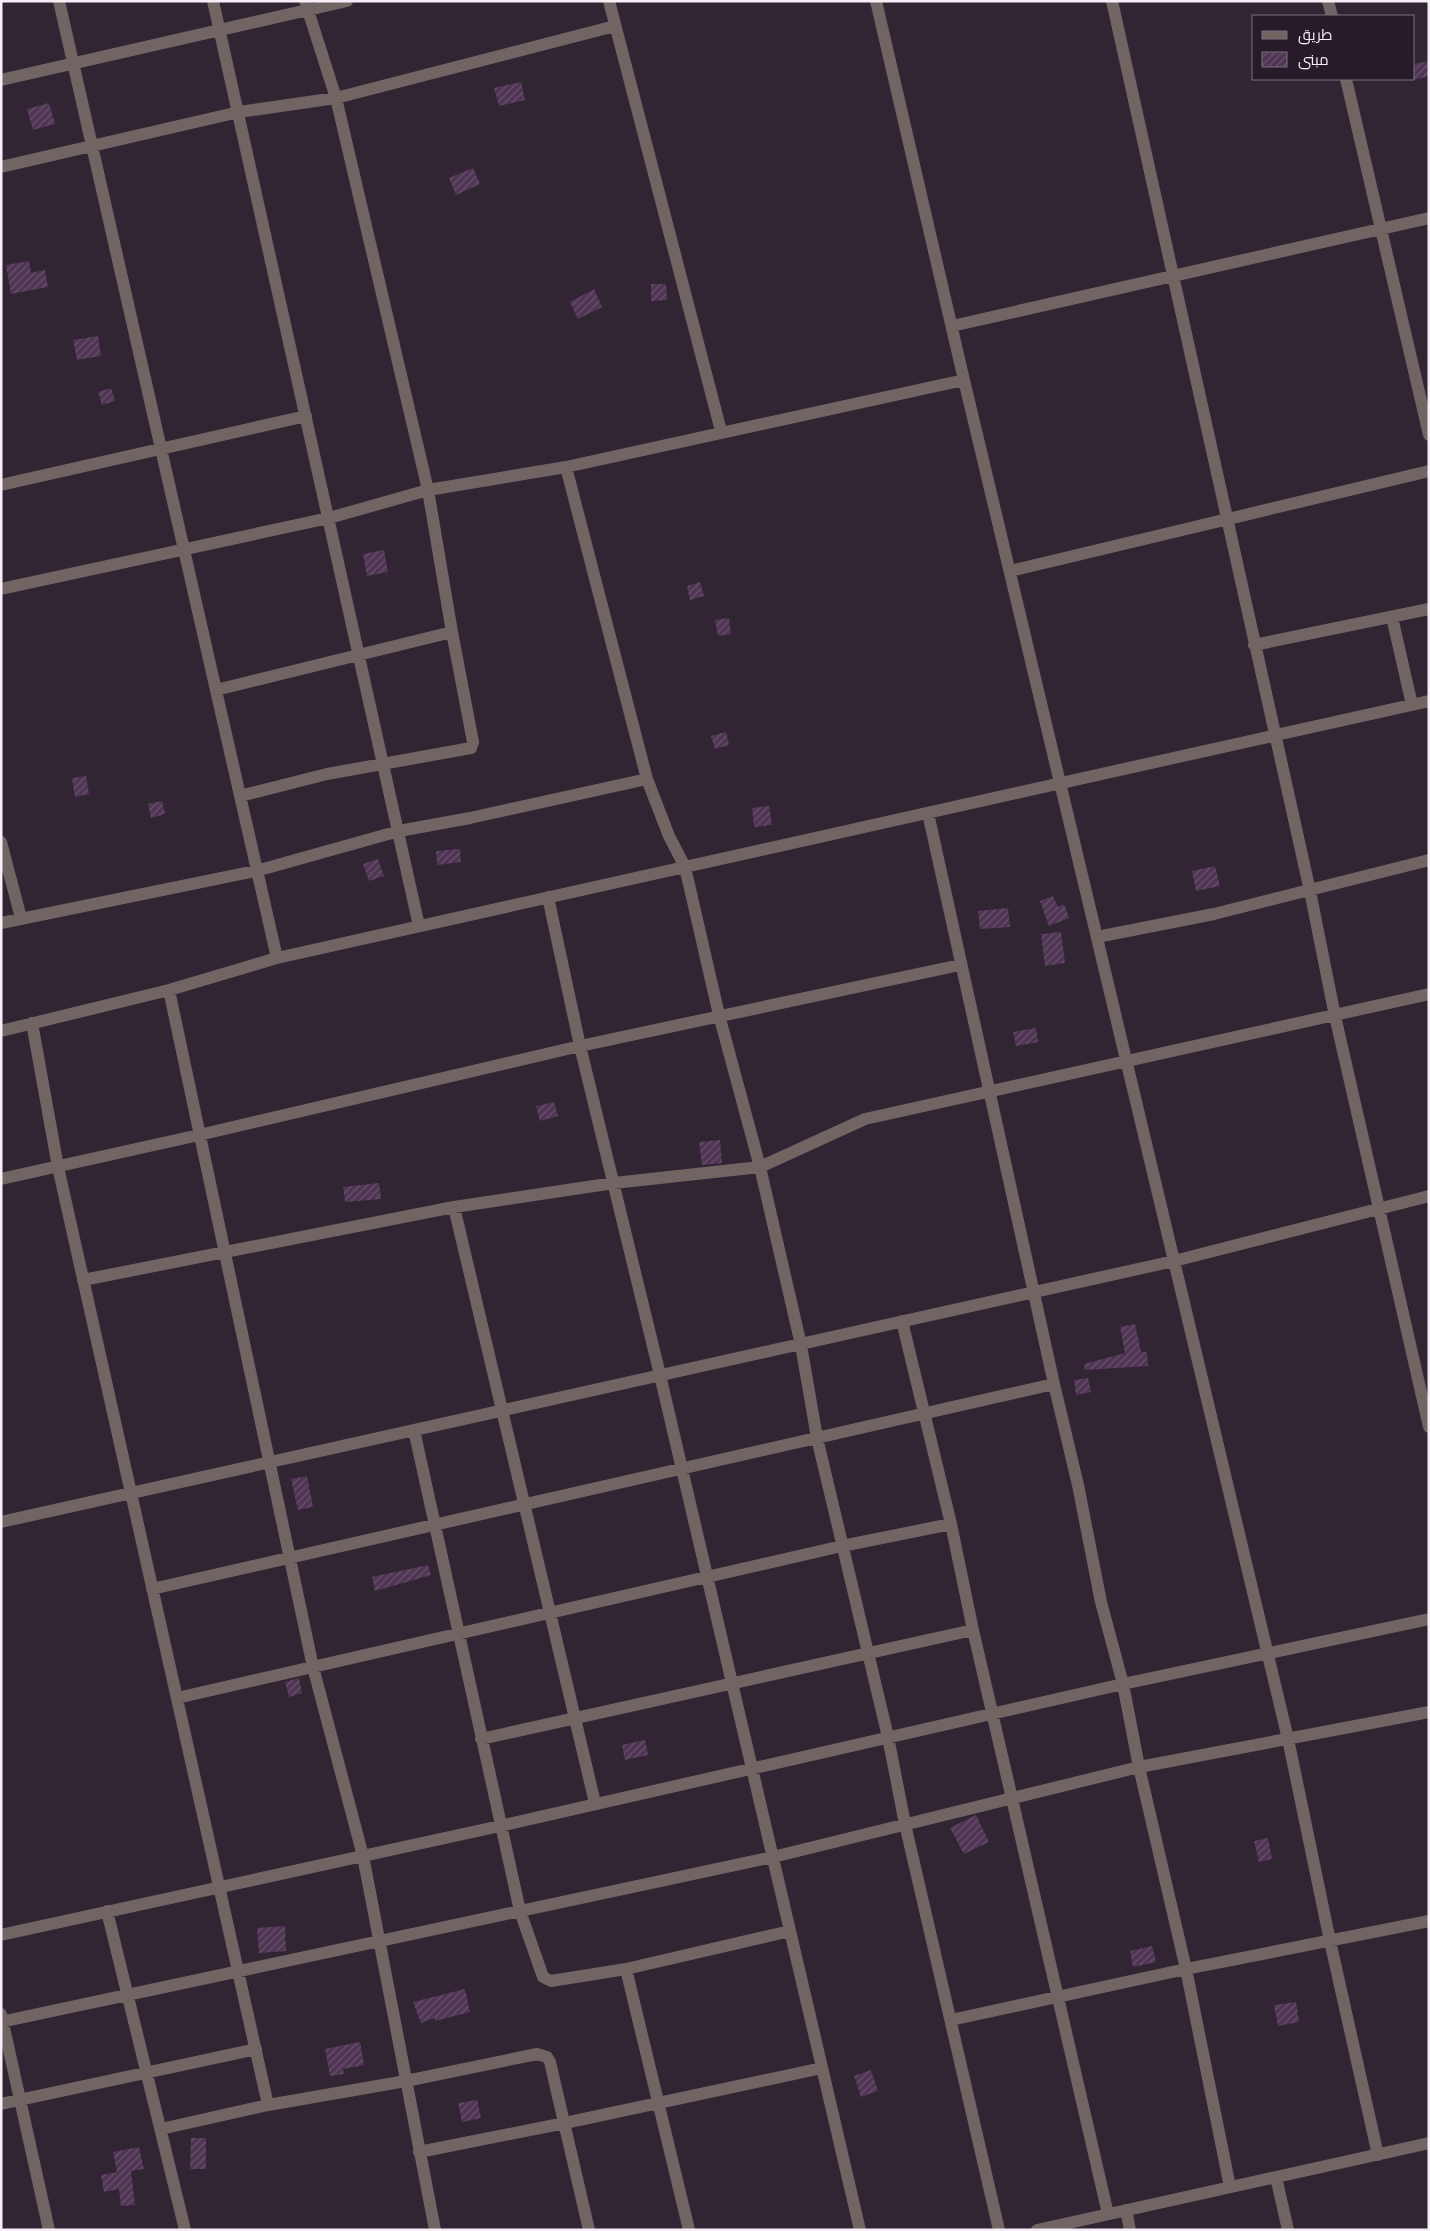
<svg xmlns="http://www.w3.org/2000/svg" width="1430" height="2231" font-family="'Fira Sans',Cairo,sans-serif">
<defs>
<pattern id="building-hatch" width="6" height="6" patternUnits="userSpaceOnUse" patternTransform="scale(1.25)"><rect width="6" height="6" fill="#503555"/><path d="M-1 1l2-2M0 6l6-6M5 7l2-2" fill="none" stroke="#6a536e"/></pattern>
</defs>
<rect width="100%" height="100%" fill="#312433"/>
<path fill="url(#building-hatch)" d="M 1429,61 L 1429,76 L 1414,80 L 1414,64 Z
M 521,82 L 525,100 L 499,106 L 494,88 Z
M 49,103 L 55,124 L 33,130 L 27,109 Z
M 473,168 L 480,184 L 456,195 L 449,178 Z
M 29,261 L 31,273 L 45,270 L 48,287 L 11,294 L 6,265 Z
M 651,284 L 666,284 L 667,300 L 651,301 Z
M 594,289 L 602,307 L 578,319 L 570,302 Z
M 98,336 L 101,356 L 77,360 L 73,340 Z
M 111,388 L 115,401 L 102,405 L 98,392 Z
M 384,550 L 388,572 L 367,576 L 363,554 Z
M 700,582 L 704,596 L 690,600 L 687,586 Z
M 729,618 L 731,634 L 718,636 L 715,620 Z
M 726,732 L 729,745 L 715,749 L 711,736 Z
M 86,776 L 89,794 L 75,797 L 72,778 Z
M 162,801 L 165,814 L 151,818 L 148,804 Z
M 769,806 L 772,825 L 754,827 L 752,808 Z
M 460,849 L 461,862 L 437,865 L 436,851 Z
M 378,859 L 384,876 L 369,881 L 363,864 Z
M 1215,866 L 1220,886 L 1196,891 L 1192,871 Z
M 1053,896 L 1058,907 L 1064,904 L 1069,918 L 1049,926 L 1040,901 Z
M 1008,908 L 1010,927 L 980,929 L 978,911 Z
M 1061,932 L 1065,963 L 1045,966 L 1041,934 Z
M 1036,1028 L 1038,1042 L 1016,1046 L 1013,1032 Z
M 554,1102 L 558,1116 L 540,1121 L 536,1106 Z
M 720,1140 L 722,1163 L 702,1165 L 699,1142 Z
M 379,1183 L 381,1199 L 345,1202 L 343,1187 Z
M 1135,1324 L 1141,1352 L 1147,1352 L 1148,1366 L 1085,1370 L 1084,1364 L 1125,1353 L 1120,1327 Z
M 1088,1378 L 1091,1392 L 1076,1395 L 1074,1380 Z
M 307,1476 L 313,1507 L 298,1510 L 291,1479 Z
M 428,1565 L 431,1575 L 375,1591 L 372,1577 Z
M 299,1678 L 302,1693 L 289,1697 L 285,1682 Z
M 645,1740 L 648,1755 L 625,1760 L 622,1745 Z
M 976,1815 L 989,1842 L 964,1854 L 950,1828 Z
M 1268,1838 L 1272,1859 L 1259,1862 L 1254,1841 Z
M 285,1926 L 286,1951 L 259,1953 L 257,1928 Z
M 1152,1946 L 1156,1962 L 1133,1967 L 1130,1951 Z
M 465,1989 L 470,2012 L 435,2021 L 435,2018 L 421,2023 L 413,2002 Z
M 1296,2002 L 1299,2022 L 1278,2026 L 1274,2005 Z
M 360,2042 L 364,2065 L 343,2069 L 344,2074 L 330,2076 L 325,2049 Z
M 871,2070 L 878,2091 L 861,2097 L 854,2076 Z
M 477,2100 L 481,2118 L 462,2122 L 458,2103 Z
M 191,2138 L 206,2138 L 206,2169 L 190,2169 Z
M 139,2147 L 144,2169 L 131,2171 L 135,2205 L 121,2206 L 119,2189 L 104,2192 L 101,2175 L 117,2172 L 113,2152 Z"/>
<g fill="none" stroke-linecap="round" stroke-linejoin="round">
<path stroke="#706563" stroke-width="12" d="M 59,1 L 277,958
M 213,1 L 419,926
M 609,1 L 721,431
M 876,1 L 964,380 L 1288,1739 L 1330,1941 L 1378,2155
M 1112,1 L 1310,891 L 1335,1016 L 1429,1427
M 1328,1 L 1332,16
M 1346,79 L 1429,435
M 1,80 L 347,1
M 1,167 L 239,112 L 336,98 L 615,26
M 952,326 L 1429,218
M 566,467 L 647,779 L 669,836 L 685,867 L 719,1015 L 760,1167 L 801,1345 L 817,1438 L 888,1737 L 905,1824 L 999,2230
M 1,485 L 306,416
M 1010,571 L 1429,471
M 1,589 L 329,518 L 428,490 L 566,467 L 964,380
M 1392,617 L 1412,705
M 1254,645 L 1429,609
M 216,690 L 452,632
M 240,796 L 327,774 L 471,748 L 473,742 L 452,632 L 428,490 L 336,98 L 305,1
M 928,813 L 1054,1384 L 1078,1485 L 1101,1602 L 1123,1684 L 1139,1767 L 1186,1969 L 1230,2187
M 1,842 L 21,918
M 548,897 L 580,1046 L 660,1375 L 860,2230
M 1,923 L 256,871 L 399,831 L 470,818 L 647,779
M 1097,937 L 1214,914 L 1429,860
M 169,990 L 313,1667 L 363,1856 L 435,2230
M 32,1023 L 58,1167 L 268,2105
M 1,1031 L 169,990 L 277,958 L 1429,701
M 1,1179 L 199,1135 L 580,1046 L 960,965
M 454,1207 L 595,1803
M 83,1280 L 454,1207 L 614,1183 L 760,1167 L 865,1119 L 1429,994
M 902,1321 L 951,1524 L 973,1630 L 1108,2214
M 414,1430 L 520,1911 L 543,1977 L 551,1981 L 626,1969 L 790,1931
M 1,1522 L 1174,1261 L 1429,1196
M 152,1589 L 1054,1384
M 177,1698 L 842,1546 L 951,1524
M 481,1739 L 973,1630
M 107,1911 L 185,2230
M 1,1935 L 500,1826 L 1123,1684 L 1429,1619
M 626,1969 L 689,2230
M 1,2014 L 49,2230
M 951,2020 L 1186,1969 L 1429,1921
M 1,2022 L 773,1857 L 1139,1767 L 1429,1712
M 1,2104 L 256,2049
M 161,2129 L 268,2105 L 406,2081 L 537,2054 L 547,2057 L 550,2062 L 589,2230
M 419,2152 L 565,2123 L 822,2068
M 1276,2177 L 1288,2230
M 1126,2210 L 1130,2230
M 1037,2230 L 1429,2143"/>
</g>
<rect width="1430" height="2231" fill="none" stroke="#f7eff8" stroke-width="5"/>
<rect x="1252" y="15" width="162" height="65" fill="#271b29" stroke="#7a707c"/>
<rect x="1262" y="31" width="25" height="8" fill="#706563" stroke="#7a707c"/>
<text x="1298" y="40" font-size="15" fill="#f7eff8">طريق</text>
<rect x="1262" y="52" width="25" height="15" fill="url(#building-hatch)" stroke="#7a707c"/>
<text x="1298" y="65" font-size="15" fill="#f7eff8">مبنى</text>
</svg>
